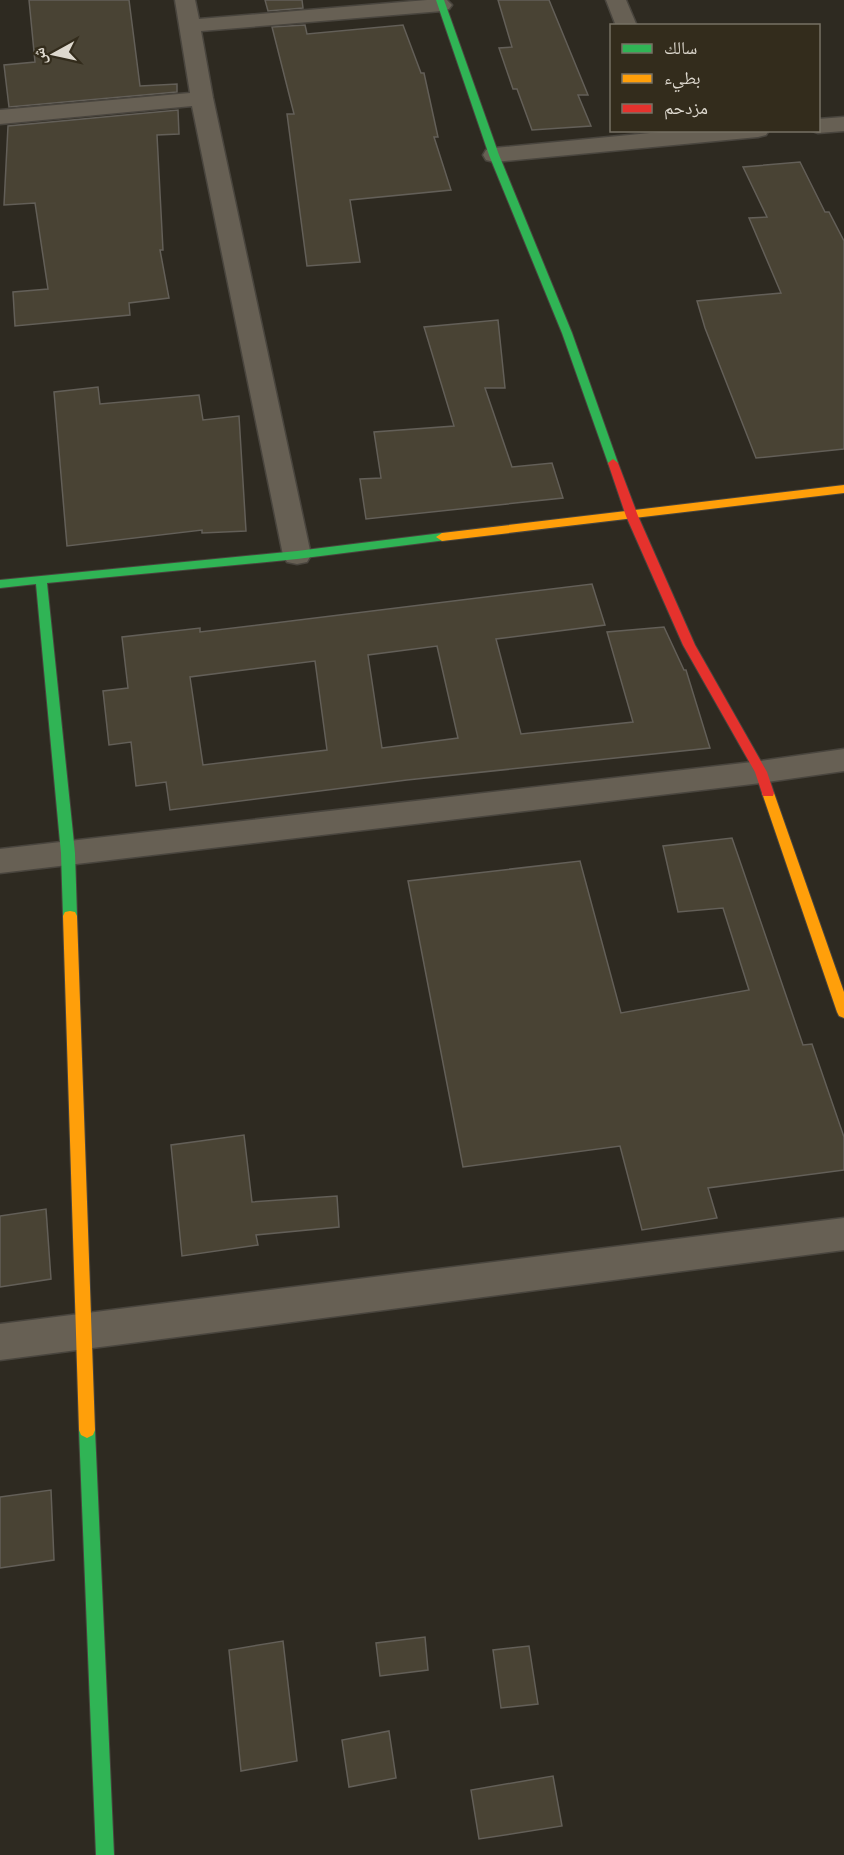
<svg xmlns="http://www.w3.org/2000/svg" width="844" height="1855" font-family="Mulish,'Noto Naskh Arabic',sans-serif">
<rect width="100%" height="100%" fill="#2e2a21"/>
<path fill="#494334" stroke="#635f58" stroke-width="1.5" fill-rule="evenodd" d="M 29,0 L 129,0 L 140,86 L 177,84 L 177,92 L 9,107 L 4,65 L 35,62 Z
M 265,0 L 302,0 L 303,8 L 268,11 Z
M 498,0 L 549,0 L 588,95 L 578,95 L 591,126 L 532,130 L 517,89 L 513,89 L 499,48 L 512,47 Z
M 305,25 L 307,34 L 403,25 L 421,73 L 424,73 L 438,137 L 434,137 L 451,190 L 350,200 L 360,262 L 307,266 L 287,114 L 294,114 L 272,27 Z
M 178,110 L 179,134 L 157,135 L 163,250 L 160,250 L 169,298 L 129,303 L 130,315 L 15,326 L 13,292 L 48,289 L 35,203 L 4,205 L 8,126 Z
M 800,162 L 825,212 L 829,212 L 844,241 L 844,449 L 756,458 L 705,328 L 697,301 L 781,293 L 749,218 L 767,217 L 743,167 Z
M 498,320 L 505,388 L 485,388 L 512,467 L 552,463 L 563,498 L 366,519 L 360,479 L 381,478 L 374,432 L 454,426 L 424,327 Z
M 98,387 L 100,404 L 199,395 L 203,420 L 239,416 L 246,531 L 202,533 L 202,530 L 67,546 L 54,392 Z
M 592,584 L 605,625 L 496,639 L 521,734 L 633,722 L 607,632 L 664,627 L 684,670 L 686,670 L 710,748 L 407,780 L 170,810 L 166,782 L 136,786 L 131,742 L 109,745 L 103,691 L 128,688 L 122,637 L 200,628 L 200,632 ZM 437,646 L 458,738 L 382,748 L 368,655 ZM 315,661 L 327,750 L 203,765 L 190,677 Z
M 732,838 L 803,1045 L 812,1044 L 844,1137 L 844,1170 L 708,1188 L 717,1218 L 642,1230 L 620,1146 L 463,1167 L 408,881 L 580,861 L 621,1013 L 749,990 L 723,908 L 678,912 L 663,846 Z
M 244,1135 L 252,1202 L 337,1196 L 339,1227 L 256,1235 L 258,1245 L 182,1256 L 171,1145 Z
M 46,1209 L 51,1279 L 0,1287 L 0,1216 Z
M 51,1490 L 54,1560 L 0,1568 L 0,1497 Z
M 425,1637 L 428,1670 L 380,1676 L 376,1643 Z
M 283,1641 L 297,1761 L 241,1771 L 229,1650 Z
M 529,1646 L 538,1704 L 501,1708 L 493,1650 Z
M 389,1731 L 396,1778 L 349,1787 L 342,1740 Z
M 553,1776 L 562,1826 L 479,1839 L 471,1790 Z"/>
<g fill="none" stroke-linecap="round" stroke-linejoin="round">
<g stroke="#49453e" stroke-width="3">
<path id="street" d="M 175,0 L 195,0 L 199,19 L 427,0 L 447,0 L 452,5 L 449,9 L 442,11 L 201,31 L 213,98 L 311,555 L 307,562 L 297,564 L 287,562 L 283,555 L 192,106 L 0,124 L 0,110 L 190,93 Z
M 606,0 L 626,0 L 637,26 L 616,26 Z
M 844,117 L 844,131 L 818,133 L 810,130 L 818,130 L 818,119 Z
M 681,130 L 769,130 L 766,135 L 758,137 L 494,162 L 486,160 L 483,155 L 486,150 L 494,148 Z
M 844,749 L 844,771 L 761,783 L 0,873 L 0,849 L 761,761 Z
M 844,1218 L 844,1250 L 0,1360 L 0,1324 Z"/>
</g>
<g stroke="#49453e" stroke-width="2">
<path id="fast" d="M 436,0 L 444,0 L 499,155 L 572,333 L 618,463 L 617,465 L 609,465 L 608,463 L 562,333 L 489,155 Z
M 442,533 L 448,537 L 446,540 L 297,559 L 47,583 L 75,853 L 77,916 L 75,920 L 65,920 L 63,916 L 61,853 L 36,584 L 0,588 L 0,580 L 297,551 Z
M 87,1422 L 93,1425 L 95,1430 L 114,1855 L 96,1855 L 79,1430 L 81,1425 Z"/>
</g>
<g stroke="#49453e" stroke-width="2">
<path id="slow" d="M 844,485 L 844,493 L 442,541 L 436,537 L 442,533 Z
M 768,788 L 774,793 L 844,992 L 844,1018 L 839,1016 L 837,1012 L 762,793 Z
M 70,911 L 75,912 L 77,916 L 95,1430 L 93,1435 L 87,1438 L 81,1435 L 79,1430 L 63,916 L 65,912 Z"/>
</g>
<g stroke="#49453e" stroke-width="2">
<path id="jam" d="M 613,459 L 618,463 L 638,516 L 695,645 L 767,772 L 774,793 L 773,796 L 763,796 L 755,772 L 683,645 L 626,516 L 608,463 Z"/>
</g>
<use href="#street" fill="#676054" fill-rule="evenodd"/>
<use href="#fast" fill="#30b455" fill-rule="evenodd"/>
<use href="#slow" fill="#ff9f0a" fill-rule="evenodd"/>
<use href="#jam" fill="#e5322d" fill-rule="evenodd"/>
</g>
<rect x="610" y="24" width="210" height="108" fill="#332c1c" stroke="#777164" stroke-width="1.5"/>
<rect x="622" y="44" width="30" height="9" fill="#30b455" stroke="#777164" stroke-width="1.5"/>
<text x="664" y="54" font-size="18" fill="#ded9cf">سالك</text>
<rect x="622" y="74" width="30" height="9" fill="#ff9f0a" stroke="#777164" stroke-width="1.5"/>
<text x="664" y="84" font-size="18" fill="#ded9cf">بطيء</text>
<rect x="622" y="104" width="30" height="9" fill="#e5322d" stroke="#777164" stroke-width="1.5"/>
<text x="664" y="114" font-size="18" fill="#ded9cf">مزدحم</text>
<g transform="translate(54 54) rotate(262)" stroke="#332c1c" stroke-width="4.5" paint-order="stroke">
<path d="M0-4.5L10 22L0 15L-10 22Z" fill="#ded9cf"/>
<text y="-9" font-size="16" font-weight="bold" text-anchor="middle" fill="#ded9cf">ش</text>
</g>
</svg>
